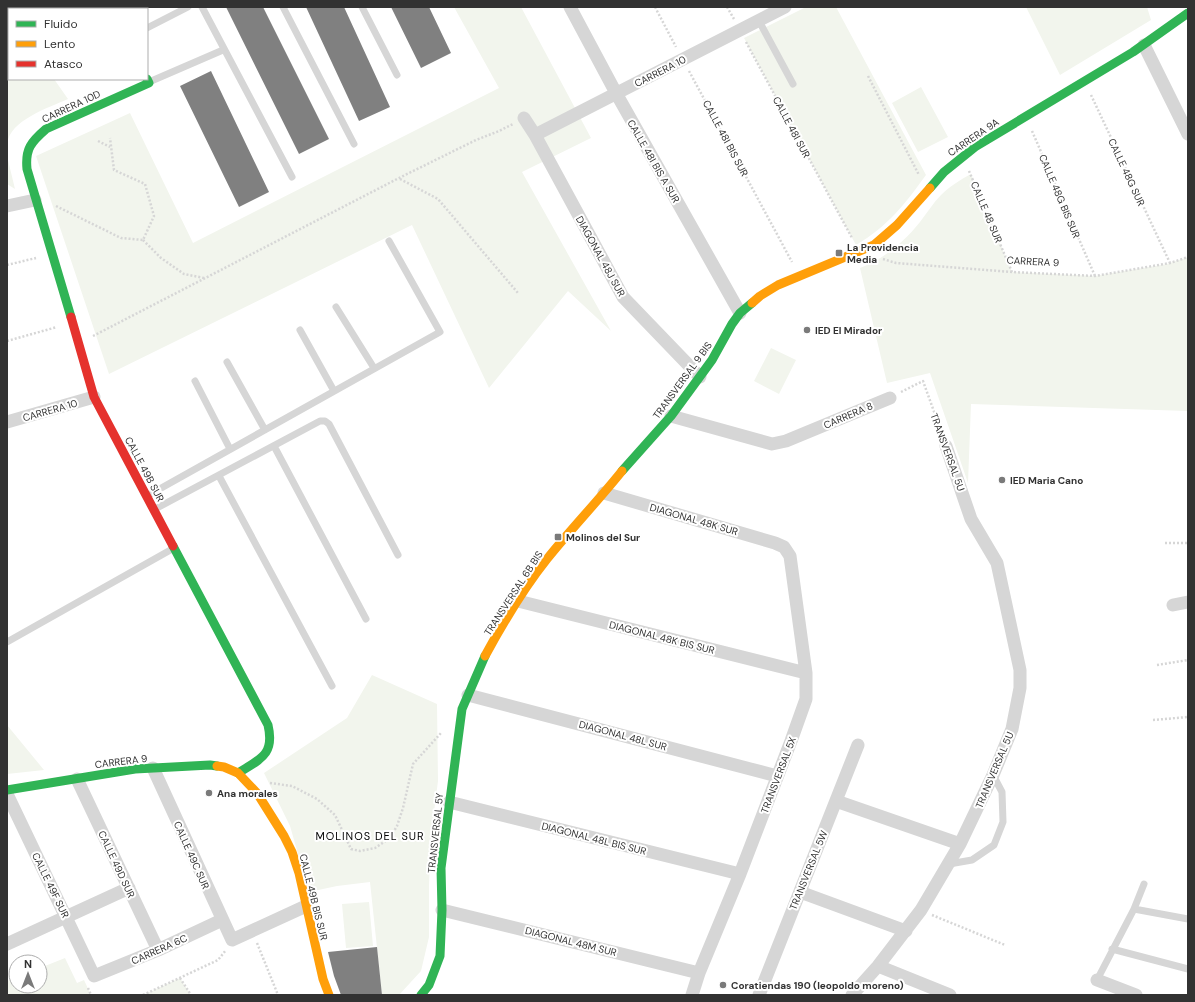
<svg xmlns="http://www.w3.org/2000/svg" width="1195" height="1002" font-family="'DM Sans',sans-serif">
<rect width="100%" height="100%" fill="#fff"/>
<path fill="#f2f5ed" d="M 454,7 L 521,7 L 591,138 L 522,172 L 611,331 L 568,291 L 489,388 L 412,225 L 109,374 L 36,156 L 130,113 L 193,243 L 499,88 Z
M 806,7 L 836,7 L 926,175 C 905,204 887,227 856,245 L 744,38 Z
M 1026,7 L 1147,7 L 1151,20 L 1060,75 Z
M 9,48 L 9,79 L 54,79 L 68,99 C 48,108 10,120 7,144 L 7,49 Z
M 921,87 L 948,137 L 918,152 L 892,103 Z
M 7,156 L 15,189 L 7,184 Z
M 971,174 L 1012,272 L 1095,276 L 1167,264 L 1188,257 L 1188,411 L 971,404 L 968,483 L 930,373 L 887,383 L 860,268 C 885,258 903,243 920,222 C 927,213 933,203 941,195 C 950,186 960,180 971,174 Z
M 771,348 L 796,360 L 779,394 L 754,381 Z
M 372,675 L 437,704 L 438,781 L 431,835 L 429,886 L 429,937 L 421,971 L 399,995 L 382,995 L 370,882 L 337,886 L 309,892 L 290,826 L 264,773 L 347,718 Z
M 7,725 L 44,770 L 7,774 Z
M 369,902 L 373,946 L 346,948 L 342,904 Z
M 65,958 L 77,983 L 84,980 L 91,995 L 7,995 L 7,981 L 16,978 L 16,986 L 40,986 L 40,968 Z
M 180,978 L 191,995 L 143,995 Z"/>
<path fill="#808080" d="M 226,7 L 263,7 L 329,139 L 299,154 Z
M 306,7 L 344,7 L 390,107 L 359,121 Z
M 391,7 L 429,7 L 451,53 L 421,68 Z
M 211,71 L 269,192 L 239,207 L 180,86 Z
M 377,947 L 382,995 L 341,995 L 334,976 L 328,952 Z"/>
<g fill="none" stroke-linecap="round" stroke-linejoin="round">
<path stroke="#d6d6d6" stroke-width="2.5" stroke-dasharray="2 2" stroke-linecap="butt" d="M 655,7 L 676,47
M 727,7 L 734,19
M 746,42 L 852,238
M 689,71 L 792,262
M 868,76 L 919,175
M 1091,95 L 1170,263
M 1032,131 L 1095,276
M 98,141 L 110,147
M 969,171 L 1012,272
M 400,179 L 438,199 L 518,293
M 56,206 L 121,238 L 143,240 L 154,216 L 145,184 L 114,170 L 110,138
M 143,240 L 161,258 L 184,274 L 204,278
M 883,259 L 896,263 L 1012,272 L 1095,276 L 1170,263 L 1188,257
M 7,265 L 36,258
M 93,336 L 399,178 L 476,140 L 499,131 L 513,124
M 7,341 L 57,327
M 901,392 L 923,381 L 942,434
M 1165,543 L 1188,543
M 1157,665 L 1188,660
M 1153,720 L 1188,717
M 270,783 L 292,786 L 317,799 L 335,815 L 351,849 L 360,851 L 375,848 L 390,838 L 397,826 L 403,808 L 413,764 L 441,733
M 932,915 L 1005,945
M 257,943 L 278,995
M 180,978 L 191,995
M 88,988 L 91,995
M 143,995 L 218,960 L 226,950"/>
<path stroke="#d6d6d6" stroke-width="7" d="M 202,7 L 292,177
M 283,7 L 354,144
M 362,7 L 397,75
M 759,21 L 793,84
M 147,28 L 188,7
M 149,82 L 223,50
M 336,307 L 374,368
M 300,330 L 334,391
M 227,362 L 265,430
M 195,381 L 230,449
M 274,446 L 366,619
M 219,476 L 332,686
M 147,496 L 440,332 L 389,241
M 155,509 L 320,421 L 325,421 L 329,424 L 398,555
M 7,642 L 174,548
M 949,864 L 972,860 L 994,845 L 1003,822 L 1002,792 L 993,775
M 1134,909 L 1188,919
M 1112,949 L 1188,969
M 1097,980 L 1134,909 L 1144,884"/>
<path stroke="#d6d6d6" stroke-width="13" d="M 110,7 L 111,9
M 570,7 L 616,93 L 740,313
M 1144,45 L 1188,134
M 524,118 L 535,135 L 623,297 L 700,377
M 535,135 L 785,7
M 7,206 L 35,200
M 671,416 L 772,444 L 786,441 L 890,398
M 7,422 L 94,397
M 604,493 L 775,543 L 784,547 L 790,556 L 806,673 L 806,699 L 791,741 L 740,874 L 699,973 L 692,995
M 518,601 L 806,673
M 1173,605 L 1188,602
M 468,695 L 777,776
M 153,768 L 232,940 L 306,906
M 77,779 L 158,950
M 7,794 L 94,976 L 158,950 L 222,920
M 836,801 L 960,844
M 449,802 L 740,874
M 800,892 L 906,931
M 442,910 L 699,973
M 7,944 L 129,888
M 878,966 L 950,995
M 1097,980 L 1136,995
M 759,995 L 858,745
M 852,995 L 878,966 L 921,910 L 960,844 L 993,775 L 1012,729 L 1020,688 L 1020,670 L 997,563 L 971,519 L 946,446"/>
<path stroke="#30b455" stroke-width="9" d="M 930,188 L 944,172 L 975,147 L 1133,52 L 1188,13
M 71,317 L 27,169 C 25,149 31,142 46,129 L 149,83 L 147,79
M 622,471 L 671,416 L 712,360 L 732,324 L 740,313 L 752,303
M 173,546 L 268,725 C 275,755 260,759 238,773
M 7,790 L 135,769 L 210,765 L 217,766
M 421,995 L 429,985 L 440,956 L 442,910 L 441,868 L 462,709 L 485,656"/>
<path stroke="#ff9f0a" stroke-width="9" d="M 752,303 L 760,296 L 778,285 L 874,245 L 897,225 L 930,188
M 485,656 C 503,623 523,589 547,559 C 571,529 598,501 622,471
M 217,766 L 224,767 L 238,773 L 257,793 L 284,836 L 292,852 L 299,873 L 323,979 L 329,995"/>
<path stroke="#e5322d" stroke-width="9" d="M 71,317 L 94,397 L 173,546"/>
</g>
<g fill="#7a7a7a" stroke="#fff" stroke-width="1.5">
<rect x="835" y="249" width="8" height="8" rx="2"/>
<circle cx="807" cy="330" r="4"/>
<circle cx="1002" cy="480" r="4"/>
<rect x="554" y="533" width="8" height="8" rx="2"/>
<circle cx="209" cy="793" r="4"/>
<circle cx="723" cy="985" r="4"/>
</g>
<g text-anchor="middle" stroke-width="4" stroke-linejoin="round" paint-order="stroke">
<g font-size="10" fill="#323232" stroke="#fff">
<text transform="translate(660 71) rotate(-27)" y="4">CARRERA 10</text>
<text transform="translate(71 106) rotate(-25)" y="4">CARRERA 10D</text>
<text transform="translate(792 127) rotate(62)" y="4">CALLE 48I SUR</text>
<text transform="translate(973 137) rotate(-34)" y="4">CARRERA 9A</text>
<text transform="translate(726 138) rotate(62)" y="4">CALLE 48I BIS SUR</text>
<text transform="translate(654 161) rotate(60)" y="4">CALLE 48I BIS A SUR</text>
<text transform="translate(1127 172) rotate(65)" y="4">CALLE 48G SUR</text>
<text transform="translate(1060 196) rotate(67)" y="4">CALLE 48G BIS SUR</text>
<text transform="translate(987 212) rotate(67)" y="4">CALLE 48 SUR</text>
<text transform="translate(601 256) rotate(61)" y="4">DIAGONAL 48J SUR</text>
<text transform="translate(1033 261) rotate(3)" y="4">CARRERA 9</text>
<text transform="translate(682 380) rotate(-54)" y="4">TRANSVERSAL 9 BIS</text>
<text transform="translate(50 410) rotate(-16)" y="4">CARRERA 10</text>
<text transform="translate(848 415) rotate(-23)" y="4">CARRERA 8</text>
<text transform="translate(948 452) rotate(70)" y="4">TRANSVERSAL 5U</text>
<text transform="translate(145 469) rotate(62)" y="4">CALLE 49B SUR</text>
<text transform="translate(694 519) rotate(16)" y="4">DIAGONAL 48K SUR</text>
<text transform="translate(513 593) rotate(-57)" y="4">TRANSVERSAL 6B BIS</text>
<text transform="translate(662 637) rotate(14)" y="4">DIAGONAL 48K BIS SUR</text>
<text transform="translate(623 735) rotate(15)" y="4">DIAGONAL 48L SUR</text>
<text transform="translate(121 761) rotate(-7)" y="4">CARRERA 9</text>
<text transform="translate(994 770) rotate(-67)" y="4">TRANSVERSAL 5U</text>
<text transform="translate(778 775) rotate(-69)" y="4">TRANSVERSAL 5X</text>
<text transform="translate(435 833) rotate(-84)" y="4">TRANSVERSAL 5Y</text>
<text transform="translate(594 838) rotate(14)" y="4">DIAGONAL 48L BIS SUR</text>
<text transform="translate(192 855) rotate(66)" y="4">CALLE 49C SUR</text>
<text transform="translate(117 864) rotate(65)" y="4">CALLE 49D SUR</text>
<text transform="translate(808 870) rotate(-68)" y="4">TRANSVERSAL 5W</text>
<text transform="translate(51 885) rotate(64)" y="4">CALLE 49F SUR</text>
<text transform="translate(314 897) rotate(76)" y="4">CALLE 49B BIS SUR</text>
<text transform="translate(571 941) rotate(14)" y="4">DIAGONAL 48M SUR</text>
<text transform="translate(159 949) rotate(-24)" y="4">CARRERA 6C</text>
</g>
<g font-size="10" font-weight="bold" fill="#323232" stroke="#fff" text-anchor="start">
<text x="847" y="251">La Providencia<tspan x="847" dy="12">Media</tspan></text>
<text x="815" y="334">IED El Mirador</text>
<text x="1010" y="484">IED Maria Cano</text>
<text x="566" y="541">Molinos del Sur</text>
<text x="217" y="797">Ana morales</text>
<text x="731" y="989">Coratiendas 190 (leopoldo moreno)</text>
</g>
<g font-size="11" letter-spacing="1" fill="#000" stroke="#fff">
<text x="370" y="840">MOLINOS DEL SUR</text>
</g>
</g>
<rect width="1195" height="1002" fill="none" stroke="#323232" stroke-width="16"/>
<rect x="8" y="8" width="140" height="72" fill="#ffffff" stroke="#adadad"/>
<rect x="16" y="21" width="20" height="6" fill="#30b455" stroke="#adadad"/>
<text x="44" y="28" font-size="12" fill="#323232">Fluido</text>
<rect x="16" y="41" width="20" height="6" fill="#ff9f0a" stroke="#adadad"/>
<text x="44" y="48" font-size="12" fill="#323232">Lento</text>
<rect x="16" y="61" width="20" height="6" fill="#e5322d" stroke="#adadad"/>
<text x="44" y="68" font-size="12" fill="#323232">Atasco</text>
<g transform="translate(28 974)"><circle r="19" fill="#ffffff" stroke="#adadad"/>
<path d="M0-3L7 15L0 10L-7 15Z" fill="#7a7a7a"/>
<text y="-6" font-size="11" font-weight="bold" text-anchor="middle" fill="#323232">N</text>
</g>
</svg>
